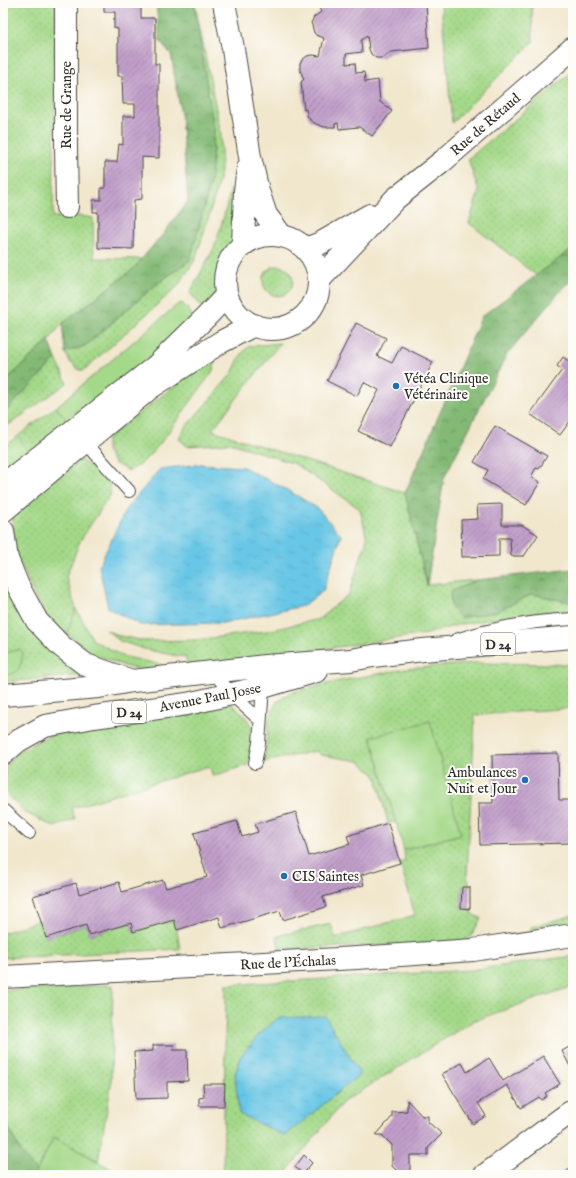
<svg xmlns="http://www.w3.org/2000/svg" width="576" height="1178" font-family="'IM FELL English',serif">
<defs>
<pattern id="grass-dots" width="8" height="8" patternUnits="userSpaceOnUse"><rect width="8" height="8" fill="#a4d989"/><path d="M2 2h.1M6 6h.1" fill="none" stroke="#8dba76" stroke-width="1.8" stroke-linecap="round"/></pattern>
<pattern id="forest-crowns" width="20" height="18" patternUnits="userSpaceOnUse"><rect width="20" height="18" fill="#83b975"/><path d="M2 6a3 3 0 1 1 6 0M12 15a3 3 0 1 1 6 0" fill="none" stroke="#6b9760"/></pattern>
<pattern id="water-ripples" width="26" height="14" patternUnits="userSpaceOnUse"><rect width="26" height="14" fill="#68c6e6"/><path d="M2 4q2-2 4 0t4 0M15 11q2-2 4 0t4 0" fill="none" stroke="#5aaac5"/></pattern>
<pattern id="building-hatch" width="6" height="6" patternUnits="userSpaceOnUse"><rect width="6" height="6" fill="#c19fca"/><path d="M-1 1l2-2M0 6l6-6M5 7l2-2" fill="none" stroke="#9d82a4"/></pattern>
</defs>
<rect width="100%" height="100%" fill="#fdfcf7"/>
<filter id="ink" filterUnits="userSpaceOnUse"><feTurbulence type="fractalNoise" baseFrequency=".025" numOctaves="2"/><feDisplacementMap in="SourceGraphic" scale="8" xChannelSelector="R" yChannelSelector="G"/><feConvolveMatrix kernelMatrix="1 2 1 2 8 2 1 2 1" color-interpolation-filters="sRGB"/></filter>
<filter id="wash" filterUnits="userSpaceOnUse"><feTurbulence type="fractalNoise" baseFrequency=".012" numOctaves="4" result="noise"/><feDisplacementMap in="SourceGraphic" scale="16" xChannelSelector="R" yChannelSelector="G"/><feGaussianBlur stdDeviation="0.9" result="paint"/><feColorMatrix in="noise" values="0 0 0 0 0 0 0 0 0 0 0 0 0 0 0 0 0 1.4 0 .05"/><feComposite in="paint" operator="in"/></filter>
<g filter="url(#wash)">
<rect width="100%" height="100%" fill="#f1e7cd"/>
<path fill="url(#grass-dots)" stroke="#68825a" d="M 3,3 L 56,3 L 53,217 L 81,216 L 93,218 L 94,258 L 142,259 L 133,269 L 62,324 L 49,340 L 3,383 Z
M 194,3 L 195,3 L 221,135 L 221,172 L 210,213 L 195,260 L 178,286 L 84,370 L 79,370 L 70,362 L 65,352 L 85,346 L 157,284 L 190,260 L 211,181 L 214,130 Z
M 441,3 L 532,3 L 533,42 L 452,123 Z
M 573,71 L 573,248 L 537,276 L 469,223 L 479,191 L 468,159 Z
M 231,189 L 236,237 L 224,266 L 220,286 L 212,301 L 205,310 L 190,293 L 215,246 L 225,212 Z
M263 281a15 15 0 1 1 30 0a15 15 0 1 1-30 0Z
M 280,343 L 212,430 L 405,493 L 427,585 L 477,580 L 450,592 L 498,611 L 532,594 L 573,603 L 573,611 L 543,612 L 461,624 L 426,634 L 188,669 L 186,657 L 172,655 L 144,649 L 120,641 L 106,630 L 120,636 L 145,641 L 194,640 L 267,631 L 319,619 L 349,594 L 367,539 L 360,509 L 295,464 L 231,443 L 187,446 L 179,439 L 184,429 L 231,375 L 241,355 L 249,346 Z
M 215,358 L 213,371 L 159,445 L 141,464 L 129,471 L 114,463 L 107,451 L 107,438 L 180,382 Z
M 56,359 L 67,383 L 3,429 L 3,414 Z
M 56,407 L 69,423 L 30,453 L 18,436 Z
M 76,457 L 108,479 L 111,494 L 80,541 L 66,577 L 76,609 L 67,634 L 49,621 L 38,603 L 16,553 L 12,515 Z
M 3,570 L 86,675 L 3,682 Z
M 473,663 L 552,664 L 573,665 L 573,708 L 475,715 L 467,876 L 470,887 L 462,887 L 461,908 L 470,909 L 473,915 L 481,918 L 472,935 L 462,943 L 279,949 L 277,936 L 331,924 L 335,938 L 415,915 L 400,863 L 405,861 L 404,850 L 461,834 L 371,737 L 396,822 L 388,823 L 376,776 L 359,761 L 321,755 L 316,751 L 264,762 L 269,719 L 276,703 L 289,693 L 344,680 L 406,669 Z
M 231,703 C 237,709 246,716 250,724 C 256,737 254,754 247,765 L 213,776 L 209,766 L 72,808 L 75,819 L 54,827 L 24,812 L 4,792 L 6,768 L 15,753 L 46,737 L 82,726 Z
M 573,915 L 573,927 L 531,935 L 531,927 L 560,919 Z
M 40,920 L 46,938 L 86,925 L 90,935 L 131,923 L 133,932 L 174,920 L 177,930 L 180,949 L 3,958 L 3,933 Z
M 573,956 L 573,986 L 473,1021 L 343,1102 L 284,1175 L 223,1175 L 226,985 L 471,970 Z
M 113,985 L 111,1086 L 98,1161 L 54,1137 L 35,1175 L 3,1175 L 3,990 Z"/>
<path fill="url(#forest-crowns)" stroke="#577250" d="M 156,3 L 194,3 L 214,130 L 211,181 L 190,260 L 157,284 L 85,346 L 65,352 L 62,324 L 133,269 L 164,233 L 188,201 L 181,115 L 171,54 L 160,41 Z
M 573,248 L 573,278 L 556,296 L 507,354 L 444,478 L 427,585 L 405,493 L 482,316 Z
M 49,340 L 56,359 L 3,414 L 3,383 Z
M 573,569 L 573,603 L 532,594 L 498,611 L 461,618 L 451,608 L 450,592 L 477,580 Z
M 3,1117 L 21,1152 L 37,1172 L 35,1175 L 3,1175 Z"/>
<path fill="#a4d989" stroke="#68825a" d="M 182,303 L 187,308 L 195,320 L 69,423 L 56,407 L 177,305 Z
M 18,436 L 30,453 L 3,475 L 3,448 Z
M 76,609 L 93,640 L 122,656 L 162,665 L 165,670 L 156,671 L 127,667 L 93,654 L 67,634 Z
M 20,649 L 23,653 C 21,666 18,677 3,674 L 3,654 Z
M 430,721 L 461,834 L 404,850 L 371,737 Z
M 54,1137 L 122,1175 L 35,1175 Z"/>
<path fill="url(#water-ripples)" stroke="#4a7888" d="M 201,464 L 243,467 L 291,492 L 317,508 L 341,535 L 323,591 L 303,606 L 223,623 L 140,625 L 108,608 L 99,566 L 126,509 L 160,469 Z
M 325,1016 L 360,1074 L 285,1136 L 239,1114 L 235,1075 L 240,1057 L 258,1036 L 278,1018 Z"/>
<g id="blocks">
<path fill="url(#building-hatch)" d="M 104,3 L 141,3 L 141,18 L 155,18 L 155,64 L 159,64 L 159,158 L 142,157 L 142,199 L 134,200 L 133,249 L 98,248 L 98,212 L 93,212 L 93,200 L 101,200 L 101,188 L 105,188 L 105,162 L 117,162 L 119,144 L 123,145 L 123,116 L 135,116 L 135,104 L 123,104 L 122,76 L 118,76 L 118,29 L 114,28 L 114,18 L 115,19 L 115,12 L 104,12 Z
M 317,3 L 426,3 L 429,48 L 391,52 L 387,55 L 382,58 L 376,58 L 371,54 L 369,49 L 367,36 L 361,40 L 362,52 L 346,54 L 346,64 L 355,63 L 356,73 L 364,72 L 365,82 L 378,80 L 380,102 L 392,111 L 372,136 L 359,127 L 339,129 L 338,123 L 335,124 L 335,127 L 324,127 L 316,124 L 310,120 L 307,115 L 306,109 L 304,110 L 301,82 L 304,79 L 300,70 L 300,63 L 302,60 L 307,56 L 313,55 L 320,56 L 324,38 L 316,35 L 314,33 L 312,25 L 311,23 L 314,17 L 321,12 Z
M 356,323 L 386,338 L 377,356 L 392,363 L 401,346 L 433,362 L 390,447 L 358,431 L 379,390 L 364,382 L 357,396 L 327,381 Z
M 563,357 L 573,364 L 573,417 L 560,435 L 530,414 L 562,370 L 557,366 Z
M 495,426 L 547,456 L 539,469 L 536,468 L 531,477 L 540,482 L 526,505 L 483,479 L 488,470 L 474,462 Z
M 502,504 L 502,525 L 522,525 L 538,535 L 524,556 L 511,556 L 510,538 L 499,538 L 499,556 L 462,557 L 461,520 L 478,519 L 477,505 Z
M 558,753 L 559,800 L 573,800 L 573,843 L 480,845 L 479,803 L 493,803 L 492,755 Z
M 296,812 L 309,856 L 350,844 L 347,836 L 388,823 L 400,863 L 361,875 L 364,885 L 323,897 L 326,907 L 283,920 L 280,911 L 222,928 L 219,917 L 177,930 L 174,920 L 133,932 L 131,923 L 89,935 L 86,925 L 46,938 L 33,896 L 76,883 L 79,894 L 119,882 L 122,892 L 163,880 L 166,888 L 207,877 L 194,833 L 237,821 L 242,837 L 258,832 L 255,824 Z
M 462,887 L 470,887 L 470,909 L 461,908 Z
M 153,1045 L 174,1045 L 173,1050 L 187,1050 L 188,1081 L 167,1082 L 167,1098 L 136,1099 L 134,1052 L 153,1051 Z
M 573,1045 L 573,1072 L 562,1051 Z
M 543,1056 L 560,1084 L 545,1093 L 547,1096 L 541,1100 L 539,1097 L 521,1108 L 507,1085 L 478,1103 L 486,1116 L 473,1124 L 442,1074 L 462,1063 L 467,1072 L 489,1058 L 503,1081 Z
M 203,1084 L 225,1084 L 224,1106 L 199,1106 L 199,1098 L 204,1097 Z
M 407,1100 L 422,1116 L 428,1116 L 428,1122 L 442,1134 L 428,1148 L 428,1155 L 410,1155 L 410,1175 L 401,1175 L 392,1166 L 392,1145 L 382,1135 L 376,1135 L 392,1117 L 392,1112 L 407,1111 Z
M 304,1155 L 312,1163 L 303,1174 L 295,1167 Z
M 573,1167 L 573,1175 L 561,1175 Z"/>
</g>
</g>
<g filter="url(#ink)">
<use href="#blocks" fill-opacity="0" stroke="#494743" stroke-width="1"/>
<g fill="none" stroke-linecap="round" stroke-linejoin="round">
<g stroke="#494743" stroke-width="14">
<path id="lane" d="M 85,442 L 129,491
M 456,640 C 496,627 532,621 573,619
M 213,671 L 231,694 L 260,720
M 255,763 L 259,743 L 263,687
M 3,810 L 29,833"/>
</g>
<g stroke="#494743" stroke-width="24">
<path id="street" d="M 66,3 L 66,146 L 67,207
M 3,977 L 357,958 L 473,950 L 573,935
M 485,1175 L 569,1113 L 573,1111"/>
</g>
<g stroke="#494743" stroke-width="24">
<path id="secondary" d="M 224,3 L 232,43 L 250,157 L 258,191 L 266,215 L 281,235
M225 282a47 47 0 1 1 94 0a47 47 0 1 1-94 0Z
M 243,245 L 245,191 L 248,168
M 306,249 L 321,243 L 370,215
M 320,279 L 395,199 L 443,161 L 573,48
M 3,485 L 155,367 L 206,317 L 227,295
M 3,511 L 85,442 L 150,388 L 221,342 L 254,325
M 3,531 L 7,559 L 18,586 L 37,621 L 61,646 L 86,665 L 132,681"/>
</g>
<g stroke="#494743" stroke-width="24">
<path id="primary" d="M 3,695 L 99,687 L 132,681 L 265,666 L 351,660 L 373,656 L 423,650 L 573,637
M 3,754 L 18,741 L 45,726 L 94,717 L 187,704 L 263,687 L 317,671"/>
</g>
<use href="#lane" stroke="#fff" stroke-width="12"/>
<use href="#street" stroke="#fff" stroke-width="22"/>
<use href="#secondary" stroke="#fff" stroke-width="22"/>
<use href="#primary" stroke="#fff" stroke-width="22"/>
</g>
</g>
<g fill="#1f6fb2" stroke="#fdfcf7" stroke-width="1.5">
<circle cx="396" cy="386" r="4"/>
<circle cx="525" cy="780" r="4"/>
<circle cx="284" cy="876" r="4"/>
</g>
<g text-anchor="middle" stroke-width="4" stroke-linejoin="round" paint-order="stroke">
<g fill="#fdfcf7" stroke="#6a6a68" stroke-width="1">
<rect x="481" y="633" width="34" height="22" rx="3"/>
<rect x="112" y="701" width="34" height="22" rx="3"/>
</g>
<g font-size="13" font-weight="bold" fill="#2b2b2b">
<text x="498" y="649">D 24</text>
<text x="129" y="717">D 24</text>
</g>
<g font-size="14" fill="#2b2b2b" stroke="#fdfcf7">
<text transform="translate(66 105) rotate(-90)" y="5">Rue de Grange</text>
<text transform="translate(485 124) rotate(-41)" y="5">Rue de Rétaud</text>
<text transform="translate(210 697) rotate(-11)" y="5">Avenue Paul Josse</text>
<text transform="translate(288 962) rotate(-3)" y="5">Rue de l'Échalas</text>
</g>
<g font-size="14" fill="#2b2b2b" stroke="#fdfcf7" text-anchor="start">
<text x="404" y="383">Vétéa Clinique<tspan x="404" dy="16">Vétérinaire</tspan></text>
<text x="517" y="777" text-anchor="end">Ambulances<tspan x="517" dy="16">Nuit et Jour</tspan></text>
<text x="292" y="881">CIS Saintes</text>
</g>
</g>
<rect width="576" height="1178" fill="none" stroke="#fdfcf7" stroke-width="16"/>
</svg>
